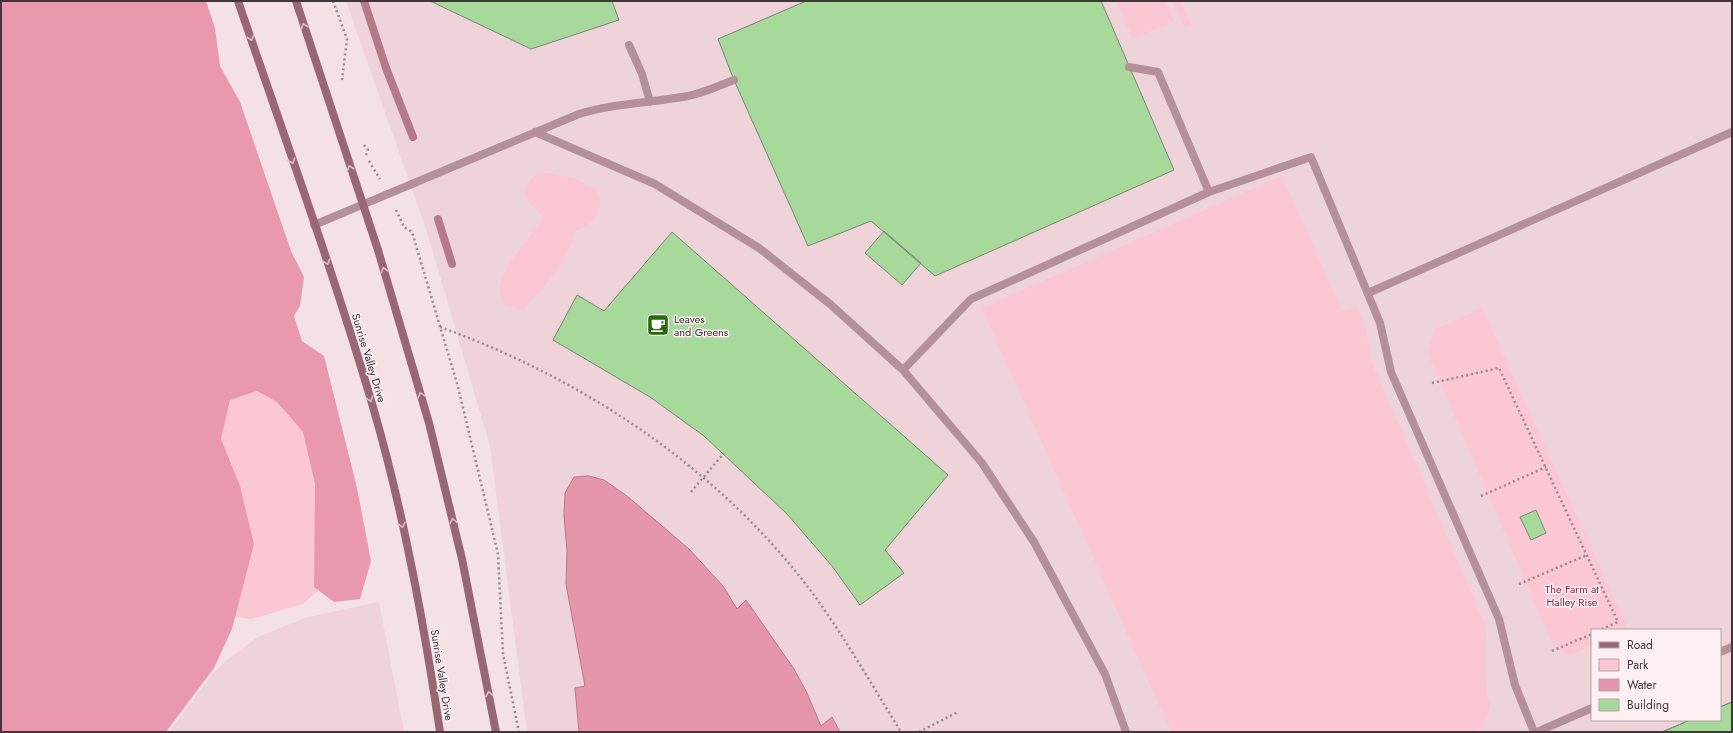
<svg xmlns="http://www.w3.org/2000/svg" width="1733" height="733" font-family="Jost,sans-serif">
<rect width="100%" height="100%" fill="#f3e1e4"/>
<path fill="#eed3d9" fill-rule="evenodd" d="M 346,1 L 1732,1 L 1732,732 L 527,732 L 490,446 L 427,232 ZM 1592,630 L 1720,630 L 1720,720 L 1592,720 Z
M 379,602 L 404,732 L 169,732 L 214,672 L 227,660 L 258,637 L 305,618 Z"/>
<path fill="#fbc7d3" d="M 1116,1 L 1165,1 L 1174,21 L 1133,39 Z
M 1172,1 L 1180,1 L 1191,25 L 1185,28 Z
M 548,173 L 574,178 L 598,191 C 605,211 595,220 579,230 L 575,230 C 569,263 544,286 523,310 C 465,304 531,236 545,218 C 528,203 516,194 536,174 Z
M 1282,176 L 1342,311 L 1357,307 L 1366,330 L 1372,363 L 1486,627 L 1487,693 L 1490,706 L 1487,718 L 1481,728 L 1471,732 L 1171,732 L 982,308 Z
M 1482,308 L 1628,629 L 1592,630 L 1592,645 L 1569,656 L 1551,641 L 1428,354 L 1434,330 Z
M 230,384 L 311,392 L 323,586 L 303,604 L 251,619 L 228,616 L 208,472 Z"/>
<path fill="#e998ad" d="M 1,1 L 206,1 L 215,28 L 220,66 L 240,102 L 291,251 L 304,277 L 300,306 L 294,316 L 302,341 L 324,356 L 357,488 L 371,561 L 360,599 L 334,602 L 314,587 L 315,484 L 303,432 L 277,402 L 257,391 L 230,400 L 221,439 L 240,486 L 254,544 L 232,629 L 214,668 L 166,732 L 1,732 Z"/>
<path fill="#e696aa" stroke="#b47a88" d="M 589,476 L 604,480 L 627,496 L 689,549 L 723,586 L 737,609 L 746,600 L 794,669 L 806,691 L 821,726 L 832,717 L 840,732 L 579,732 L 575,688 L 585,686 L 566,584 L 567,551 L 564,515 L 565,493 L 574,477 Z"/>
<g fill="none" stroke-linecap="round" stroke-linejoin="round">
<path stroke="#b47a88" stroke-width="8" d="M 364,1 L 386,68 L 413,137
M 438,219 L 452,264"/>
</g>
<path fill="#a6d99a" stroke="#7b8579" d="M 430,1 L 612,1 L 619,20 L 531,49 Z
M 806,1 L 1101,1 L 1174,170 L 935,276 L 871,221 L 808,246 L 734,80 L 718,39 Z
M 884,231 L 921,263 L 902,285 L 865,253 Z
M 672,232 L 948,475 L 885,550 L 904,573 L 860,605 L 832,566 L 787,514 L 704,436 L 650,397 L 553,340 L 577,295 L 604,311 Z
M 1536,510 L 1546,533 L 1531,540 L 1520,517 Z
M 1732,702 L 1732,732 L 1662,732 L 1690,720 L 1720,720 L 1720,707 Z
M 1732,702 L 1732,732 L 1662,732 L 1690,720 L 1720,720 L 1720,707 Z"/>
<g fill="none" stroke-linecap="round" stroke-linejoin="round">
<path stroke="#968a8c" stroke-width="2.5" stroke-dasharray="2 3" stroke-linecap="butt" d="M 333,1 L 347,39 L 342,80
M 364,145 L 368,150 L 366,155
M 369,161 L 380,179
M 396,210 L 404,227 L 412,232 L 458,387 L 498,554 L 503,654 L 519,732
M 440,327 C 584,379 718,468 811,591 C 844,636 872,685 901,732
M 1432,383 L 1499,368 L 1618,622 L 1600,630
M 691,492 L 724,453
M 1481,496 L 1546,467
M 1519,584 L 1587,555
M 1552,651 L 1592,634
M 919,732 L 958,712"/>
<path stroke="#b49098" stroke-width="8" d="M 629,45 L 642,74 L 650,102
M 1129,67 L 1158,72 L 1209,192
M 535,132 L 655,184 L 759,248 L 830,304 L 903,370 L 971,299 L 1209,192 L 1311,157 L 1380,323 L 1391,372 L 1499,619 L 1515,685 L 1534,732
M 314,225 L 579,114 C 614,103 651,103 688,96 C 704,93 718,86 734,80
M 1368,293 L 1732,132
M 903,370 L 982,463 L 1034,542 L 1105,674 L 1126,732"/>
<path stroke="#b49098" stroke-width="8" d="M 1720,652 L 1732,647
M 1537,732 L 1592,708"/>
<path stroke="#996673" stroke-width="8" d="M 238,1 C 284,136 333,270 373,407 C 404,513 424,623 440,732
M 296,1 L 378,250 L 429,423 L 462,559 L 496,732"/>
</g>
<defs><path id="oneway-chevron" d="M-2-3.5L2.5 0L-2 3.5" fill="none" stroke-width="1.6" stroke-linecap="round" stroke-linejoin="round"/></defs>
<g stroke="#dbbfc6">
<use href="#oneway-chevron" transform="translate(304 26) rotate(-109)"/>
<use href="#oneway-chevron" transform="translate(251 38) rotate(71)"/>
<use href="#oneway-chevron" transform="translate(292 161) rotate(71)"/>
<use href="#oneway-chevron" transform="translate(350 168) rotate(-109)"/>
<use href="#oneway-chevron" transform="translate(327 262) rotate(71)"/>
<use href="#oneway-chevron" transform="translate(384 270) rotate(-107)"/>
<use href="#oneway-chevron" transform="translate(421 395) rotate(-106)"/>
<use href="#oneway-chevron" transform="translate(370 399) rotate(73)"/>
<use href="#oneway-chevron" transform="translate(453 521) rotate(-103)"/>
<use href="#oneway-chevron" transform="translate(402 525) rotate(77)"/>
<use href="#oneway-chevron" transform="translate(489 694) rotate(-101)"/>
</g>
<defs>
<g id="cafe-square" transform="scale(1.15)"><rect x="-9" y="-9" width="18" height="18" rx="4" fill="#236c09" stroke="#feeff2"/><path d="M-5.5-4.5H6V0H3Q3 3.5 0 3.5H-2.5Q-5.5 3.5-5.5 0ZM3-3.2v2h1.7v-2ZM-6 4.5H4V6H-6Z" fill="#fff"/></g>
</defs>
<g fill-rule="evenodd">
<use href="#cafe-square" x="658" y="325"/>
</g>
<g text-anchor="middle" stroke-width="3" stroke-linejoin="round" paint-order="stroke">
<g font-size="11" fill="#3f383a" stroke="#feeff2" text-anchor="start">
<text x="674" y="323">Leaves<tspan x="674" dy="13">and Greens</tspan></text>
</g>
<g font-size="11" fill="#3f383a" stroke="#feeff2">
<text transform="translate(369 358) rotate(73)" y="4">Sunrise Valley Drive</text>
<text transform="translate(442 675) rotate(81)" y="4">Sunrise Valley Drive</text>
</g>
<g font-size="11" fill="#892b4b" stroke="#feeff2">
<text x="1572" y="593">The Farm at<tspan x="1572" dy="13">Halley Rise</tspan></text>
</g>
</g>
<rect width="1733" height="733" fill="none" stroke="#3f383a" stroke-width="4"/>
<rect x="1591" y="629" width="130" height="92" fill="#feeff2" stroke="#b2a6a8"/>
<rect x="1599" y="642" width="20" height="6" fill="#996673" stroke="#b2a6a8"/>
<text x="1627" y="649" font-size="12" fill="#3f383a">Road</text>
<rect x="1599" y="659" width="20" height="12" fill="#fbc7d3" stroke="#b2a6a8"/>
<text x="1627" y="669" font-size="12" fill="#3f383a">Park</text>
<rect x="1599" y="679" width="20" height="12" fill="#e696aa" stroke="#b2a6a8"/>
<text x="1627" y="689" font-size="12" fill="#3f383a">Water</text>
<rect x="1599" y="699" width="20" height="12" fill="#a6d99a" stroke="#b2a6a8"/>
<text x="1627" y="709" font-size="12" fill="#3f383a">Building</text>
</svg>
